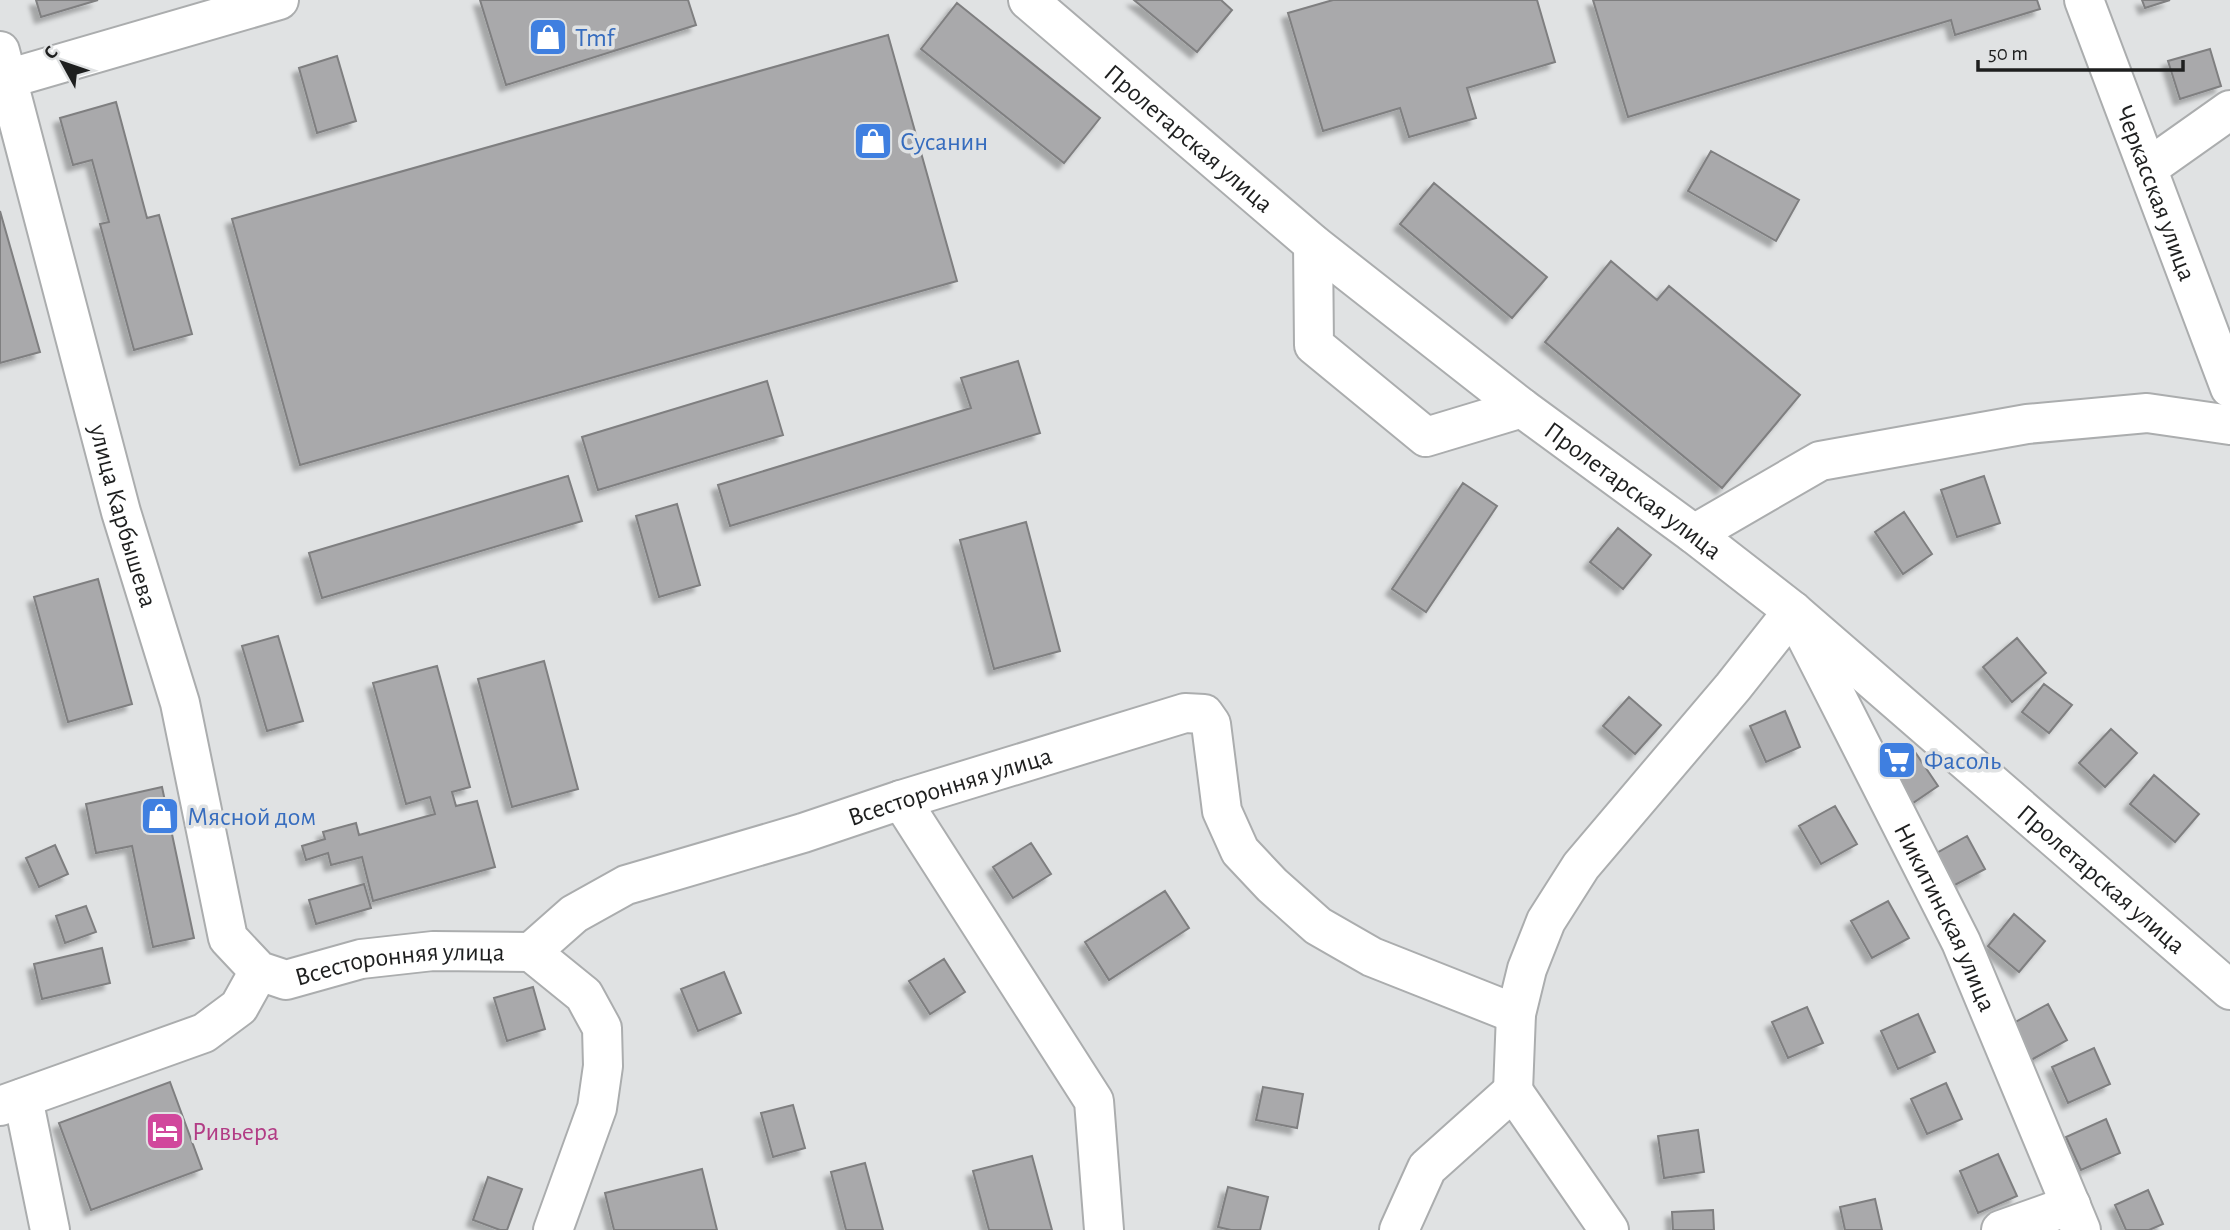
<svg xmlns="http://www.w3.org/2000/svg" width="2230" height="1230" font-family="'Alegreya Sans',sans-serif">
<defs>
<filter id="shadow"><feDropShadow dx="-6" dy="6" stdDeviation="2" flood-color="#0004"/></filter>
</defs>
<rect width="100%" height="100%" fill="#e0e2e3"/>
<path fill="#a9a9ab" stroke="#7f7f80" stroke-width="2" filter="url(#shadow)" d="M 36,0 L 98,0 L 41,17 Z
M 480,0 L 688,0 L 696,25 L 506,85 Z
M 1134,0 L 1221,0 L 1232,10 L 1197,52 Z
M 1333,0 L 1537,0 L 1555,62 L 1467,88 L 1476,118 L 1409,137 L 1400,108 L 1323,131 L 1288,13 Z
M 1593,0 L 2037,0 L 2040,9 L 1955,35 L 1951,20 L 1628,117 Z
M 2142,0 L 2170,0 L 2145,8 Z
M 957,3 L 1100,118 L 1064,163 L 921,49 Z
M 888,35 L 957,281 L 300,465 L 232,219 Z
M 2210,49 L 2221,86 L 2180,99 L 2168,61 Z
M 337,56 L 356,121 L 317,133 L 299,68 Z
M 116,102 L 147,218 L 159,215 L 192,334 L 134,350 L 100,224 L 109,222 L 92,160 L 73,165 L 60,118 Z
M 1711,151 L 1799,200 L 1776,241 L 1688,191 Z
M 1434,183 L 1547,277 L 1512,318 L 1400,224 Z
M 0,211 L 40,352 L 0,363 Z
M 1611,261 L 1657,300 L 1669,286 L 1800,395 L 1722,488 L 1545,342 Z
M 1018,361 L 1040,433 L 730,526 L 718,485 L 971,408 L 961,378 Z
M 767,381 L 783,435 L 598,490 L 582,437 Z
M 568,476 L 582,521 L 322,598 L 309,553 Z
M 1984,476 L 2000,523 L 1957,537 L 1941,490 Z
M 1463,483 L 1497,506 L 1426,612 L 1392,589 Z
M 677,504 L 700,585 L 659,597 L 636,516 Z
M 1904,512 L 1932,554 L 1903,574 L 1875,532 Z
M 1026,522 L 1060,651 L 994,669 L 960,540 Z
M 1618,528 L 1651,555 L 1623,589 L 1590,562 Z
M 98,579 L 132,704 L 68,722 L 34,597 Z
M 278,636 L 303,721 L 267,731 L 242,646 Z
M 2017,638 L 2046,673 L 2012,702 L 1983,667 Z
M 544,661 L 578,789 L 512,807 L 478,679 Z
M 437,666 L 470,787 L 452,792 L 456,806 L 477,801 L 495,867 L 373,901 L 362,857 L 331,865 L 328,853 L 306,860 L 302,846 L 325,839 L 323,832 L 356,823 L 359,835 L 435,814 L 430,797 L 406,804 L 373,683 Z
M 2044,684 L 2072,705 L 2049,733 L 2022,712 Z
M 1629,697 L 1661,725 L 1635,754 L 1603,726 Z
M 1785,711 L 1800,747 L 1766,762 L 1750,726 Z
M 2111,729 L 2137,753 L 2105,787 L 2079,763 Z
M 1909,743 L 1938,786 L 1907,807 L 1878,763 Z
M 2154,775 L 2199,814 L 2175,842 L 2130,804 Z
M 162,787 L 194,938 L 153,947 L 132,846 L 96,853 L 86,804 Z
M 1835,806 L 1857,844 L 1821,864 L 1799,826 Z
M 1967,836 L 1985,869 L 1953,886 L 1935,854 Z
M 1031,843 L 1051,874 L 1013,898 L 993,867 Z
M 55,845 L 68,874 L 39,887 L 26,858 Z
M 364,884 L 371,908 L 316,924 L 309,900 Z
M 1165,891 L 1189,928 L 1109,980 L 1085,942 Z
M 1888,901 L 1909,938 L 1872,958 L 1851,921 Z
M 86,906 L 96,932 L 65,943 L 56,916 Z
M 2014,914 L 2045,941 L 2019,972 L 1988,946 Z
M 102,948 L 110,983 L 42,999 L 34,964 Z
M 944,959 L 965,992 L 930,1014 L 909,981 Z
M 724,972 L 741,1013 L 698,1031 L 681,989 Z
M 533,987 L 545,1029 L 507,1041 L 494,998 Z
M 2048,1004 L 2067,1040 L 2031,1060 L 2012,1024 Z
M 1807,1007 L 1823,1043 L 1788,1058 L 1772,1022 Z
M 1918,1014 L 1935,1052 L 1898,1069 L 1881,1031 Z
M 2094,1048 L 2110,1084 L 2068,1103 L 2052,1067 Z
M 170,1082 L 202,1169 L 91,1210 L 59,1123 Z
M 1946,1083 L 1962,1119 L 1927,1134 L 1911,1099 Z
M 1263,1087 L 1303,1094 L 1297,1128 L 1256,1120 Z
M 793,1105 L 805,1148 L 773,1157 L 761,1113 Z
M 2106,1119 L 2120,1153 L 2081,1170 L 2066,1137 Z
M 1698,1130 L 1704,1172 L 1664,1178 L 1658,1136 Z
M 1998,1154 L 2017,1196 L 1978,1213 L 1960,1171 Z
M 1032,1156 L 1052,1230 L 989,1230 L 973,1171 Z
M 865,1163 L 883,1230 L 846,1230 L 831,1172 Z
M 702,1169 L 717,1230 L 614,1230 L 605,1193 Z
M 488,1177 L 522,1189 L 507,1230 L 500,1230 L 473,1220 Z
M 1228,1187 L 1268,1197 L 1260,1230 L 1231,1230 L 1218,1227 Z
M 2148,1190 L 2163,1224 L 2149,1230 L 2126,1230 L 2115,1205 Z
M 1875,1199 L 1882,1230 L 1845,1230 L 1840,1207 Z
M 1713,1210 L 1714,1230 L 1673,1230 L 1672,1212 Z"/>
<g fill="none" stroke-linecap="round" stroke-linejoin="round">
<g stroke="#abadae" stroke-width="42">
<g id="minor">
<path id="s1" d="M 0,51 L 121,512 L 180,703 L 228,938 L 259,971 L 286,980 L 361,959 L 433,951 L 531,952 L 574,914 L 626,885 L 803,833 L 901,800 L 1185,713 L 1204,714 L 1211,724 L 1222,811 L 1240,851 L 1272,885 L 1318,926 L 1372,957 L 1516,1014"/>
<path d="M 2148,168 L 2230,110"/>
<path d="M 1313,244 L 1314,345 L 1426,437 L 1522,408"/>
<path d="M 1694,534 L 1820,461 L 2027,424 L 2147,413 L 2230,425"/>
<path d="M 901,800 L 1094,1101 L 1104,1230"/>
<path d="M 531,952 L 584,995 L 602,1028 L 603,1066 L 597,1108 L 553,1230"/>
<path id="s2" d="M 1513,1091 L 1516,1014 L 1527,969 L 1546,921 L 1581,866 L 1733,687 L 1793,611 L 1961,942 L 2081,1230"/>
<path d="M 1513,1091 L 1609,1230"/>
<path d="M 23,1098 L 50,1230"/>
<path d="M 0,1106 L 204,1033 L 239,1007 L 259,971"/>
<path d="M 1399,1230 L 1427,1168 L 1513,1091"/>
<path d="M 2001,1230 L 2071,1205"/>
</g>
</g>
<g stroke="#abadae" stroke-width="42">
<g id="major">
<path id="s3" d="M 1028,0 L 1313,244 L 1522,408 L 1694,534 L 1793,611 L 2230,990"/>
<path id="s4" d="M 2084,0 L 2230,388"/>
<path d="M 0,81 L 279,0"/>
</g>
</g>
<use href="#minor" stroke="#fff" stroke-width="38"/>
<use href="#major" stroke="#fff" stroke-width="38"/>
</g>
<defs>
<g id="shop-square" transform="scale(2.0125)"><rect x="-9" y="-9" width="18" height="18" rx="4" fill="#3f7fe0" stroke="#e0e2e3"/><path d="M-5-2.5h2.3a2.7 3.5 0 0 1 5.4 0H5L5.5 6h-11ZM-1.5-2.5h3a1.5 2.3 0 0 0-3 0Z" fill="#fff"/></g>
<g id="supermarket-square" transform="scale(2.0125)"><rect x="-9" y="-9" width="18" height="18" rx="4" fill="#3f7fe0" stroke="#e0e2e3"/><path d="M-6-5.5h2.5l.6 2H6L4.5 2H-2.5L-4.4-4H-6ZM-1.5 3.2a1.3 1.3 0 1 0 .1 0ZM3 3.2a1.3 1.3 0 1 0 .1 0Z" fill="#fff"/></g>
<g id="hotel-square" transform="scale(2.0125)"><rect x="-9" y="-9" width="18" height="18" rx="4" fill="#d1479c" stroke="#e0e2e3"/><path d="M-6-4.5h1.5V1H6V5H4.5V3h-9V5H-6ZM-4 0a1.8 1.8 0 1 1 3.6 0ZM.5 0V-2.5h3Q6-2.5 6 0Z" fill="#fff"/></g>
</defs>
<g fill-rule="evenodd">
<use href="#shop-square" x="548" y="37"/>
<use href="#shop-square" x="873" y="141"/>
<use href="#supermarket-square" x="1897" y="760"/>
<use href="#shop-square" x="160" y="816"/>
<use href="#hotel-square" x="165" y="1131"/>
</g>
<g text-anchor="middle" stroke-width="7" stroke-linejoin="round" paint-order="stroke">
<g font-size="26" fill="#366cbe" stroke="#e0e2e3" text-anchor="start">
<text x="575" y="46">Tmf</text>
<text x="900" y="150">Сусанин</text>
<text x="1924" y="769">Фасоль</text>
<text x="187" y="825">Мясной дом</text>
</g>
<g font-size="26" fill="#1e1f1f" stroke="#e0e2e3">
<text dy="9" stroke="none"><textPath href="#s3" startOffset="212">Пролетарская улица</textPath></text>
<text dy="9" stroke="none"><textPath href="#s4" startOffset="206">Черкасская улица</textPath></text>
<text dy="9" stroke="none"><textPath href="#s3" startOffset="779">Пролетарская улица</textPath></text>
<text dy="9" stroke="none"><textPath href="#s1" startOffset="481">улица Карбышева</textPath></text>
<text dy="9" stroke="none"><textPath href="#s1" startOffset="1694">Всесторонняя улица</textPath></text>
<text dy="9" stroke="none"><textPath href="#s3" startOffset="1388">Пролетарская улица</textPath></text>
<text dy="9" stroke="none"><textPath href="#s2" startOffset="914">Никитинская улица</textPath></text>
<text dy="9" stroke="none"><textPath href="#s1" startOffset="1106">Всесторонняя улица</textPath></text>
</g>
<g font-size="26" fill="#b23c85" stroke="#e0e2e3" text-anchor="start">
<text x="192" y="1140">Ривьера</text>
</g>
</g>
<g transform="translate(63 63) rotate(310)" stroke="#e0e2e3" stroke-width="5" paint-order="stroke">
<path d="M0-5L12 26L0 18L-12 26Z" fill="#1e1f1f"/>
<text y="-10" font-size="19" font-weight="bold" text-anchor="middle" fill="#1e1f1f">С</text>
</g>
<path d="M1978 60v10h205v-10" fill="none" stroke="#1e1f1f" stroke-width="3.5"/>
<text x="1988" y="60" font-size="21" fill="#1e1f1f" stroke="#e0e2e3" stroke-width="5" paint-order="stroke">50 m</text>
</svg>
